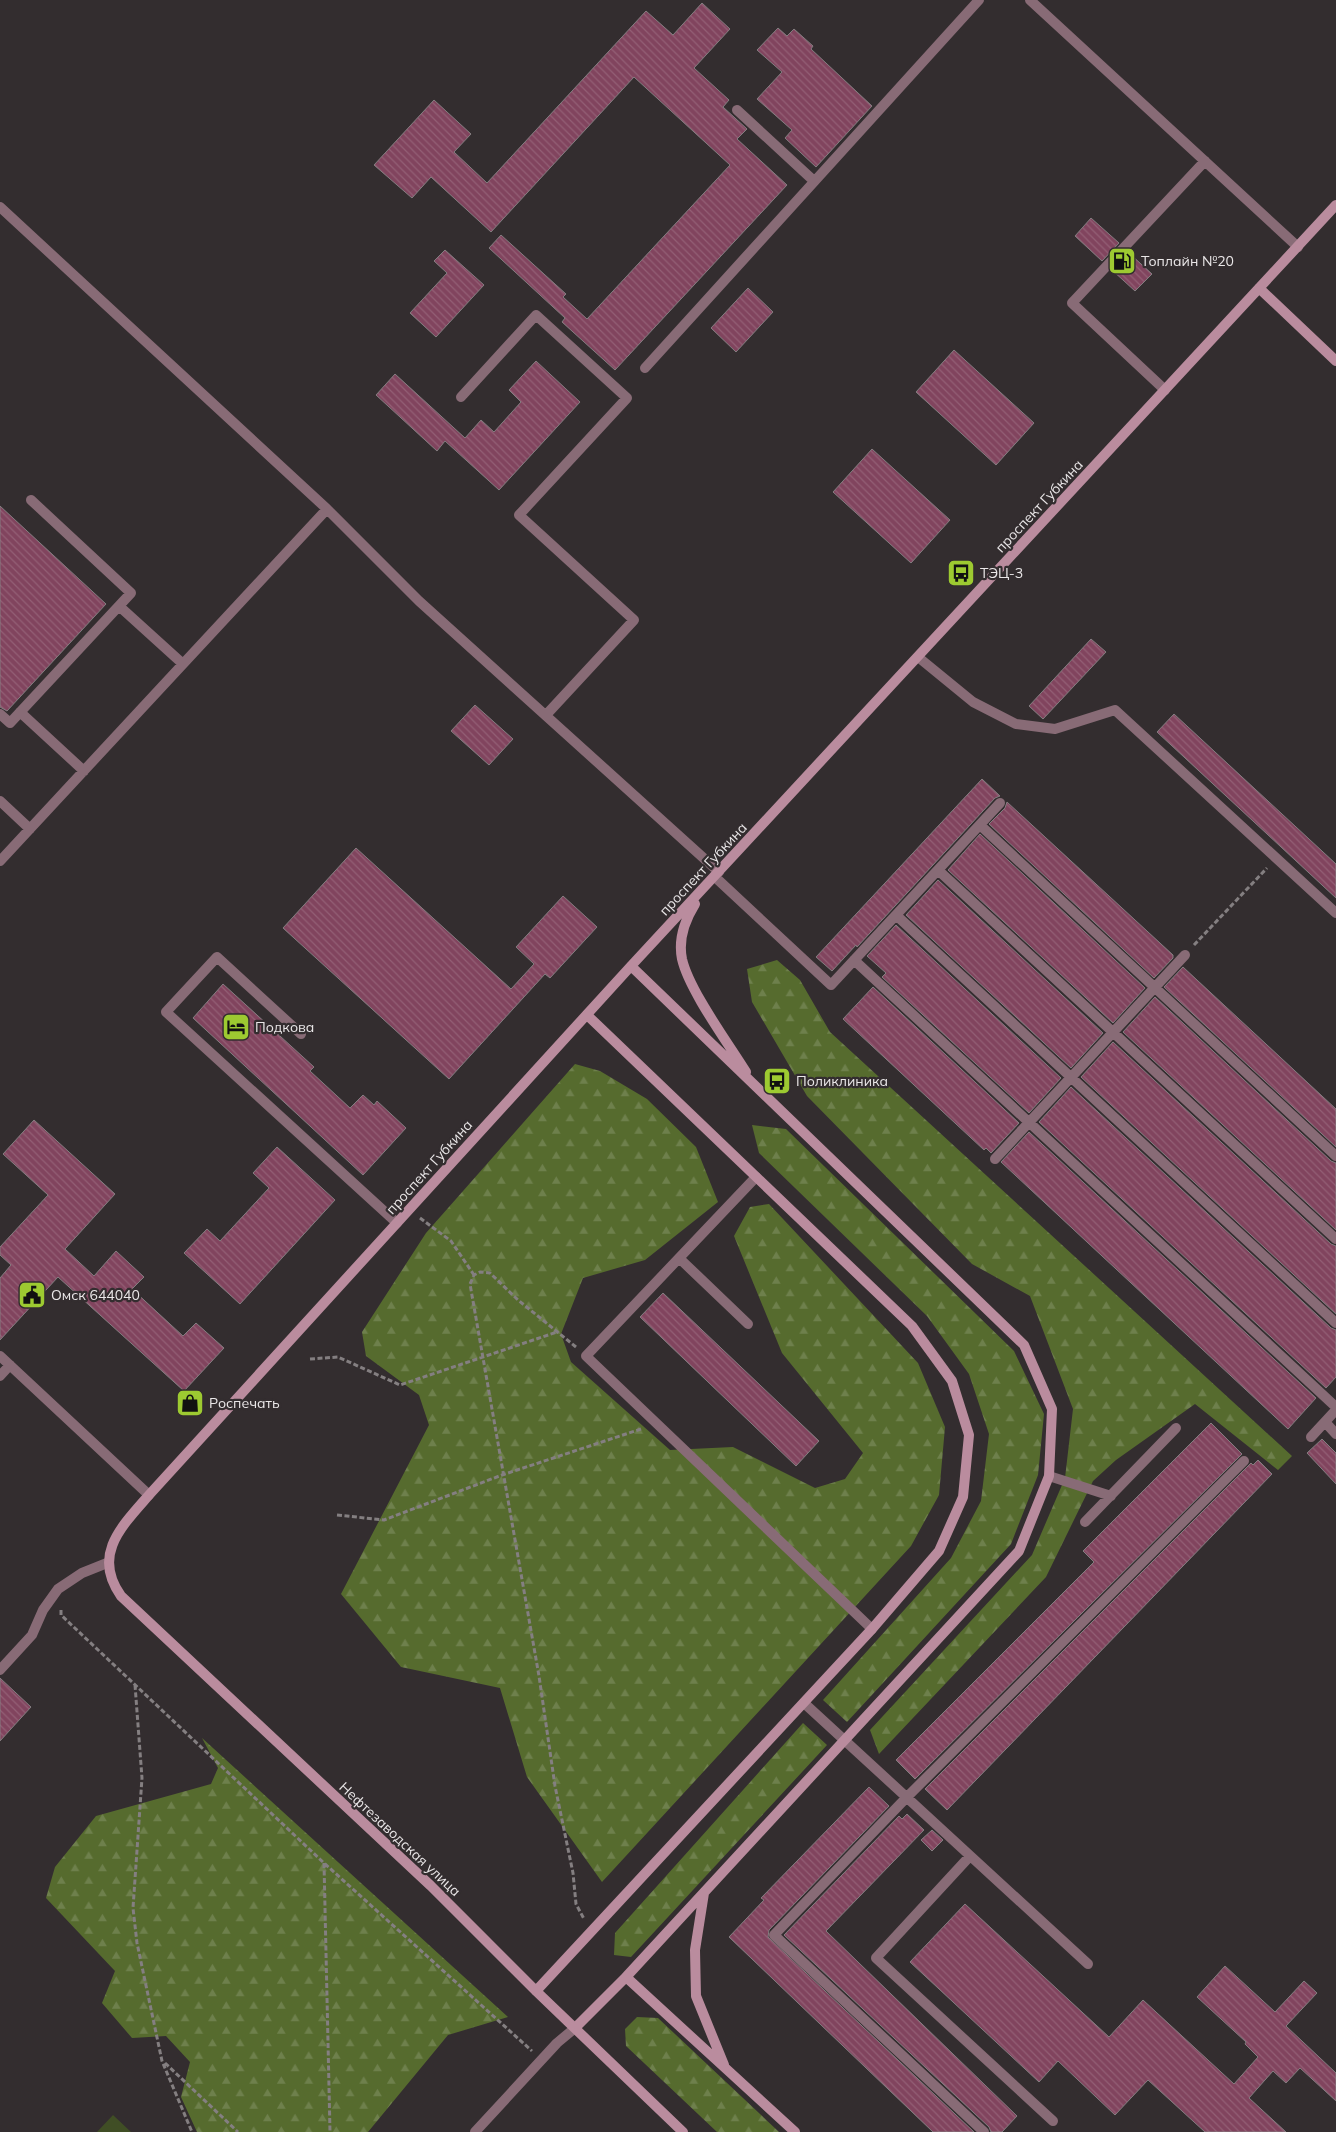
<svg xmlns="http://www.w3.org/2000/svg" width="1336" height="2132" font-family="Mulish,sans-serif">
<defs>
<pattern id="forest-firs" width="22" height="20" patternUnits="userSpaceOnUse" patternTransform="scale(1.25)"><rect width="22" height="20" fill="#566b2e"/><path d="M5 1l3.5 6h-7zM16 11l3.5 6h-7z" fill="#6e804c"/></pattern>
<pattern id="building-back-hatch" width="6" height="6" patternUnits="userSpaceOnUse" patternTransform="scale(1.25)"><rect width="6" height="6" fill="#81445e"/><path d="M-1 5l2 2M0 0l6 6M5-1l2 2" fill="none" stroke="#935f75"/></pattern>
</defs>
<rect width="100%" height="100%" fill="#332d2f"/>
<path fill="#404e25" d="M 113,2115 L 131,2132 L 97,2132 Z"/>
<path fill="url(#forest-firs)" d="M 777,960 L 800,980 L 830,1032 L 1292,1456 L 1278,1470 L 1195,1404 L 1116,1460 L 1093,1481 L 1046,1577 L 879,1754 L 870,1730 L 1032,1555 L 1065,1478 L 1073,1409 L 1030,1296 L 972,1264 L 807,1096 L 752,1002 L 747,969 Z
M 575,1064 L 600,1071 L 647,1099 L 696,1147 L 718,1202 L 645,1260 L 583,1278 L 561,1334 L 571,1362 L 670,1450 L 733,1447 L 815,1488 L 845,1479 L 863,1453 L 782,1353 L 734,1236 L 750,1207 L 769,1204 L 918,1363 L 945,1427 L 939,1495 L 911,1546 L 602,1882 L 527,1777 L 500,1688 L 401,1667 L 341,1594 L 429,1425 L 419,1395 L 366,1356 L 362,1332 L 426,1233 Z
M 752,1125 L 786,1129 L 1014,1351 L 1044,1414 L 1038,1475 L 1011,1544 L 847,1722 L 823,1700 L 951,1558 L 981,1501 L 989,1434 L 969,1374 L 927,1316 L 759,1153 Z
M 803,1723 L 827,1745 L 631,1957 L 614,1955 L 615,1933 Z
M 202,1738 L 508,2017 L 448,2035 L 368,2132 L 197,2132 L 181,2097 L 190,2062 L 166,2036 L 132,2038 L 102,2003 L 115,1971 L 46,1898 L 55,1867 L 96,1816 L 211,1784 L 218,1768 Z
M 637,2017 L 658,2018 L 779,2132 L 717,2132 L 626,2046 L 625,2029 Z"/>
<path fill="url(#building-back-hatch)" stroke="#847d80" d="M 702,3 L 730,29 L 694,68 L 729,100 L 723,107 L 747,129 L 737,139 L 787,185 L 615,370 L 562,322 L 565,318 L 489,248 L 501,235 L 566,294 L 563,297 L 587,319 L 730,165 L 634,77 L 491,232 L 431,177 L 412,198 L 374,165 L 434,100 L 471,134 L 454,152 L 487,183 L 646,11 L 673,35 Z
M 778,28 L 787,36 L 794,29 L 813,46 L 811,49 L 872,106 L 816,167 L 785,138 L 792,130 L 757,99 L 782,72 L 757,50 Z
M 1091,218 L 1119,243 L 1102,261 L 1075,236 Z
M 445,250 L 484,285 L 436,337 L 410,313 L 447,273 L 434,261 Z
M 1129,253 L 1152,274 L 1135,291 L 1112,270 Z
M 748,288 L 773,312 L 736,352 L 711,328 Z
M 954,350 L 1034,423 L 996,465 L 916,392 Z
M 536,361 L 580,402 L 499,490 L 445,441 L 437,451 L 376,395 L 395,374 L 465,438 L 481,420 L 494,432 L 521,402 L 509,390 Z
M 872,449 L 950,520 L 911,563 L 833,492 Z
M 0,506 L 106,604 L 7,711 L 0,707 Z
M 1091,639 L 1106,652 L 1043,719 L 1029,706 Z
M 475,705 L 513,739 L 489,765 L 451,731 Z
M 1174,714 L 1336,864 L 1336,898 L 1157,732 Z
M 982,779 L 1000,796 L 995,798 L 857,947 L 856,945 L 832,971 L 816,957 Z
M 1007,802 L 1173,955 L 1173,958 L 1154,978 L 989,824 L 1005,808 Z
M 980,834 L 1145,988 L 1113,1023 L 948,870 Z
M 356,848 L 511,989 L 534,964 L 516,947 L 563,896 L 597,927 L 550,978 L 545,974 L 449,1079 L 283,928 Z
M 938,880 L 1103,1033 L 1071,1068 L 906,915 Z
M 896,925 L 1061,1078 L 1029,1113 L 882,977 L 886,973 L 867,956 Z
M 1183,967 L 1336,1109 L 1336,1147 L 1164,987 Z
M 223,984 L 314,1067 L 310,1071 L 350,1108 L 363,1095 L 374,1105 L 377,1101 L 406,1128 L 363,1175 L 193,1018 Z
M 873,987 L 1019,1123 L 991,1153 L 986,1148 L 984,1150 L 843,1019 Z
M 1155,997 L 1331,1161 L 1336,1163 L 1336,1230 L 1123,1032 Z
M 1113,1042 L 1331,1244 L 1336,1246 L 1336,1314 L 1081,1077 Z
M 1071,1087 L 1331,1328 L 1336,1330 L 1336,1377 L 1326,1388 L 1039,1122 Z
M 34,1120 L 115,1194 L 65,1249 L 94,1276 L 116,1251 L 144,1277 L 132,1289 L 183,1336 L 196,1323 L 224,1348 L 184,1391 L 58,1277 L 0,1340 L 0,1278 L 11,1265 L 0,1255 L 0,1247 L 48,1195 L 3,1154 Z
M 1029,1132 L 1316,1398 L 1288,1429 L 1001,1162 Z
M 277,1147 L 335,1200 L 240,1304 L 184,1253 L 207,1229 L 220,1241 L 269,1188 L 253,1173 Z
M 663,1293 L 819,1441 L 796,1466 L 640,1317 Z
M 1211,1423 L 1242,1454 L 915,1779 L 896,1760 L 1094,1562 L 1083,1551 Z
M 1322,1439 L 1336,1453 L 1336,1484 L 1307,1453 Z
M 1258,1460 L 1272,1474 L 947,1810 L 925,1789 L 1251,1463 L 1253,1465 Z
M 0,1678 L 31,1707 L 0,1741 Z
M 869,1787 L 889,1806 L 769,1930 L 768,1937 L 974,2132 L 933,2132 L 729,1937 L 764,1900 L 761,1898 Z
M 907,1814 L 924,1830 L 826,1931 L 1017,2116 L 1002,2132 L 991,2132 L 989,2127 L 784,1935 L 899,1816 L 902,1819 Z
M 932,1830 L 943,1840 L 932,1851 L 921,1840 Z
M 965,1904 L 1109,2037 L 1143,2000 L 1234,2084 L 1258,2057 L 1245,2044 L 1246,2042 L 1197,1997 L 1225,1966 L 1275,2012 L 1304,1981 L 1317,1993 L 1286,2026 L 1336,2073 L 1336,2101 L 1300,2068 L 1286,2083 L 1273,2071 L 1249,2098 L 1286,2132 L 1205,2132 L 1148,2080 L 1115,2115 L 1058,2061 L 1039,2082 L 910,1962 Z"/>
<g fill="none" stroke-linecap="round" stroke-linejoin="round">
<path stroke="#847f81" stroke-width="3" stroke-dasharray="5 2.5" stroke-linecap="butt" d="M 1194,945 L 1267,868
M 420,1218 L 451,1241 L 474,1275
M 576,1347 L 518,1300 L 490,1273 L 480,1272 L 474,1275 L 470,1284 L 539,1676 L 555,1786 L 573,1873 L 576,1904 L 584,1919
M 310,1359 L 338,1357 L 400,1385 L 557,1332
M 337,1515 L 384,1520 L 502,1475 L 641,1429
M 61,1610 L 61,1615 L 324,1863 L 532,2051
M 135,1685 L 142,1778 L 133,1908 L 137,1943 L 162,2061 L 192,2132
M 324,1863 L 330,2132
M 165,2063 L 238,2132"/>
<path stroke="#886b76" stroke-width="10" d="M 1030,0 L 1298,247
M 737,110 L 814,181
M 0,207 L 327,509 L 419,601 L 719,872
M 645,368 L 979,0
M 1165,390 L 1072,303 L 1205,161
M 461,397 L 536,315 L 627,398 L 519,515 L 634,620 L 546,715
M 119,606 L 183,664
M 918,657 L 973,702 L 1016,724 L 1055,729 L 1115,710 L 1336,913
M 20,712 L 84,771
M 0,714 L 10,723 L 131,593 L 31,500
M 0,801 L 30,829
M 980,825 L 1336,1156
M 0,861 L 327,509
M 938,870 L 1336,1239
M 715,877 L 831,985 L 1000,803
M 896,915 L 1336,1323
M 854,960 L 1336,1407
M 301,1034 L 217,957 L 166,1012 L 397,1223
M 995,1159 L 1185,955
M 756,1177 L 586,1356 L 872,1629
M 679,1258 L 748,1324
M 0,1356 L 149,1495
M 0,1376 L 10,1365
M 1325,1422 L 1336,1434
M 1311,1437 L 1336,1410
M 1049,1476 L 1111,1496
M 1085,1522 L 1176,1428
M 0,1670 L 32,1635 L 43,1610 L 58,1589 L 82,1573 L 107,1563
M 804,1703 L 1088,1964
M 970,1856 L 876,1958 L 1053,2121
M 475,2132 L 557,2043 L 575,2028
M 984,2132 L 774,1935 L 907,1797 L 1244,1461"/>
<path stroke="#ba8c9e" stroke-width="10" d="M 1259,288 L 1336,361
M 695,904 C 685,920 678,939 682,959 C 689,990 728,1043 746,1072
M 704,1893 L 695,1950 L 696,1996 L 724,2065
M 626,1977 L 795,2132
M 536,1991 L 872,1629 L 939,1551 L 963,1497 L 969,1435 L 952,1381 L 912,1326 L 587,1015
M 575,2028 L 626,1977 L 1019,1551 L 1049,1476 L 1052,1409 L 1024,1345 L 631,966
M 683,2132 L 536,1991 L 431,1886 L 121,1596 C 92,1555 121,1527 149,1495 L 631,966 L 1336,205"/>
</g>
<defs>
<g id="fuel-square" transform="scale(1.4375)"><rect x="-9" y="-9" width="18" height="18" rx="4" fill="#9dca31" stroke="#332d2f"/><path d="M-5.5-6h7V0h2V4h1.3V-2.5L3-4.5l.8-.8L6-3V5H2.5V1h-1V6h-7ZM-4.2-4.7v3.2H.2V-4.7Z" fill="#111"/></g>
<g id="bus-square" transform="scale(1.4375)"><rect x="-9" y="-9" width="18" height="18" rx="4" fill="#9dca31" stroke="#332d2f"/><path d="M-5-6H5V4H4V6H2V4H-2V6H-4V4H-5ZM-3.5-4V0h7V-4ZM-3.5 1.2v1.5H-2V1.2ZM2 1.2v1.5H3.5V1.2Z" fill="#111"/></g>
<g id="hotel-square" transform="scale(1.4375)"><rect x="-9" y="-9" width="18" height="18" rx="4" fill="#9dca31" stroke="#332d2f"/><path d="M-6-4.5h1.5V1H6V5H4.5V3h-9V5H-6ZM-4 0a1.8 1.8 0 1 1 3.6 0ZM.5 0V-2.5h3Q6-2.5 6 0Z" fill="#111"/></g>
<g id="civic-square" transform="scale(1.4375)"><rect x="-9" y="-9" width="18" height="18" rx="4" fill="#9dca31" stroke="#332d2f"/><path d="M-.6-6.5H3V-4.5H.6V-3L4-1V1h2V6H-6V1h2V-1L-.6-3ZM-1.2 2.5V6h2.4V2.5Z" fill="#111"/></g>
<g id="shop-square" transform="scale(1.4375)"><rect x="-9" y="-9" width="18" height="18" rx="4" fill="#9dca31" stroke="#332d2f"/><path d="M-5-2.5h2.3a2.7 3.5 0 0 1 5.4 0H5L5.5 6h-11ZM-1.5-2.5h3a1.5 2.3 0 0 0-3 0Z" fill="#111"/></g>
</defs>
<g fill-rule="evenodd">
<use href="#fuel-square" x="1122" y="261"/>
<use href="#bus-square" x="961" y="573"/>
<use href="#hotel-square" x="236" y="1027"/>
<use href="#bus-square" x="777" y="1081"/>
<use href="#civic-square" x="32" y="1295"/>
<use href="#shop-square" x="190" y="1403"/>
</g>
<g text-anchor="middle" stroke-width="4.5" stroke-linejoin="round" paint-order="stroke">
<g font-size="14" fill="#eae7e8" stroke="#332d2f" text-anchor="start">
<text x="1141" y="266">Топлайн №20</text>
<text x="980" y="578">ТЭЦ-3</text>
<text x="255" y="1032">Подкова</text>
<text x="796" y="1086">Поликлиника</text>
<text x="51" y="1300">Омск 644040</text>
<text x="209" y="1408">Роспечать</text>
</g>
<g font-size="14" fill="#eae7e8" stroke="#332d2f">
<text transform="translate(1039 506) rotate(-47)" y="5">проспект Губкина</text>
<text transform="translate(703 869) rotate(-47)" y="5">проспект Губкина</text>
<text transform="translate(429 1167) rotate(-48)" y="5">проспект Губкина</text>
<text transform="translate(400 1839) rotate(43)" y="5">Нефтезаводская улица</text>
</g>
</g>
</svg>
